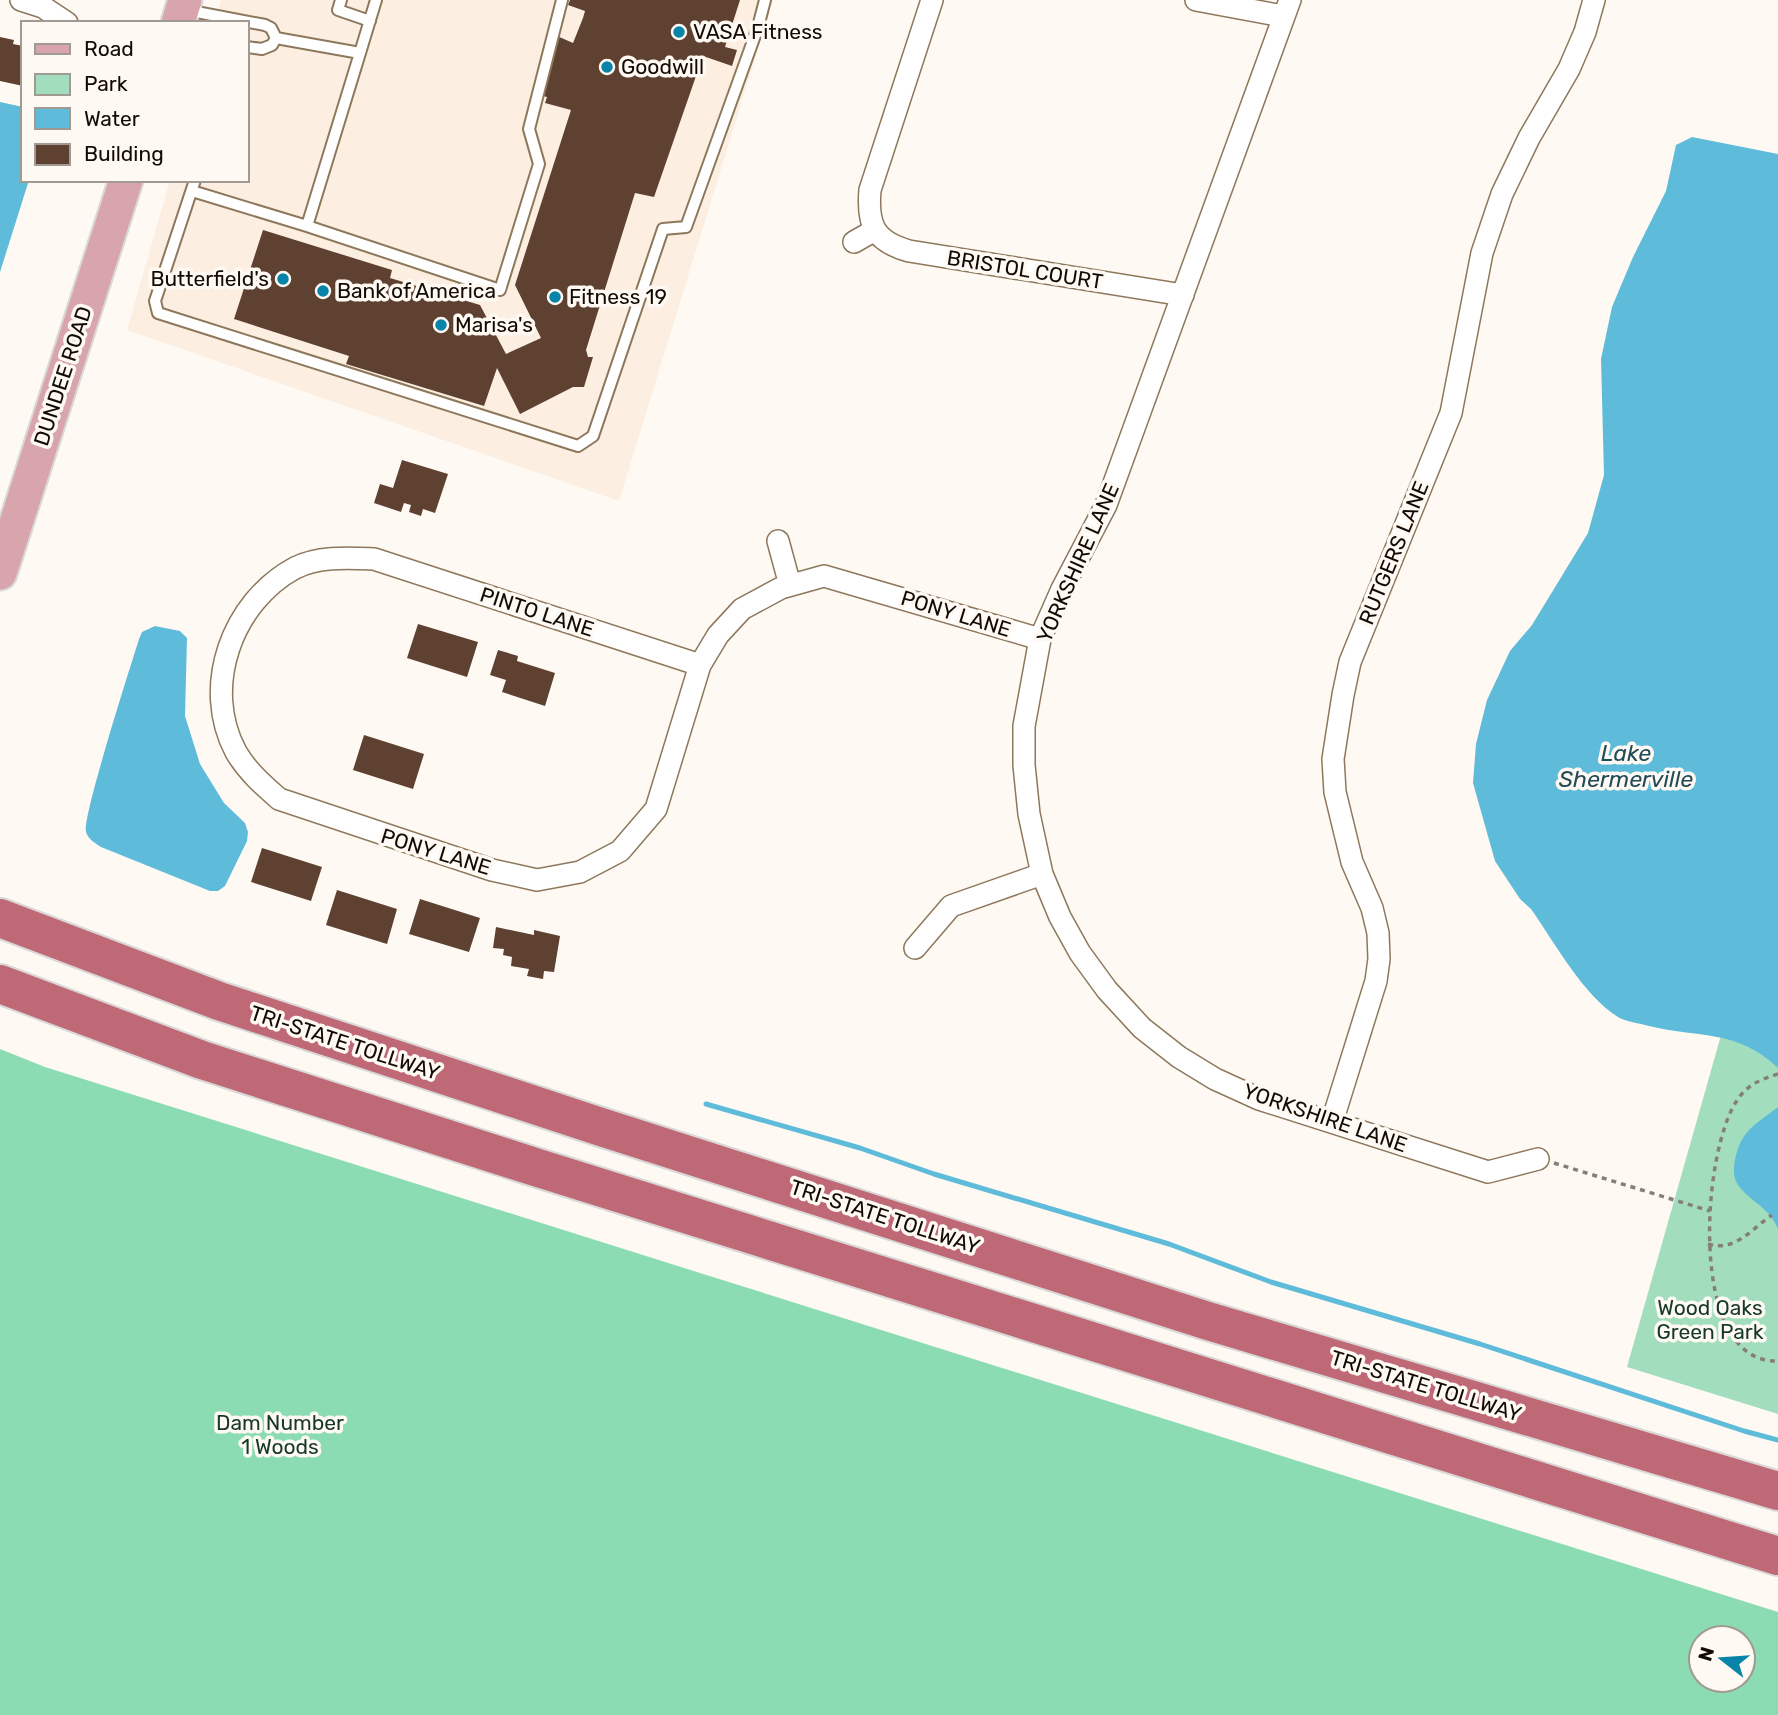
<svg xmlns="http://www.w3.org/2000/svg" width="1778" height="1715" font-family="Rubik,sans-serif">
<rect width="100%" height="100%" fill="#fef9f3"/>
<path fill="#fcefe1" d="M 221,0 L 773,0 L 619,501 L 127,330 L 170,180 L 247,180 L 247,23 L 215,23 Z"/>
<path fill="#a2debe" d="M 1778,834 L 1778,1414 L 1627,1367 Z"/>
<path fill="#8cdcb3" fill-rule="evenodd" d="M 0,1049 L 45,1067 L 1778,1612 L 1778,1715 L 0,1715 ZM 1701,1638 L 1743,1638 L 1743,1680 L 1701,1680 Z"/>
<path fill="#5fbbda" d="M 0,102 L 23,107 L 23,180 L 29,180 L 0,272 Z
M 1692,137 L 1778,154 L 1778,1068 C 1738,1029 1698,1038 1649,1026 C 1639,1023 1626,1022 1618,1017 C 1583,995 1555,943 1531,909 L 1520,899 L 1495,861 L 1473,783 L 1476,744 L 1487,700 L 1510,651 L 1532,625 L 1588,533 L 1604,475 L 1601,359 L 1612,307 L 1633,257 L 1666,191 L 1676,145 Z
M 155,626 L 180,631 L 187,638 L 185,716 L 200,764 L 224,803 L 245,823 L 248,832 L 247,841 L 225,886 L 218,891 L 210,891 L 101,847 C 95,843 88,839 86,832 C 82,817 131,665 139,639 L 142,632 Z
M 1778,1107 L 1778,1229 C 1769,1208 1756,1205 1742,1190 C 1733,1180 1733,1172 1735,1160 C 1741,1130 1755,1125 1778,1107 Z"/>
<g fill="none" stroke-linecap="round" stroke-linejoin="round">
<path stroke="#5fbbda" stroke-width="5" d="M 706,1104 L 860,1148 L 934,1174 L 1169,1244 L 1271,1282 L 1480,1344 L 1744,1431 L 1778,1440"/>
</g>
<path fill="#5e4131" d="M 570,0 L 740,0 L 725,47 L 737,50 L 732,66 L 703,56 L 654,197 L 635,193 L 586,350 L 588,357 L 593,357 L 584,387 L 573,387 L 520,414 L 497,368 L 484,406 L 346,364 L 349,356 L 234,319 L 263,230 L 392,270 L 390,278 L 480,305 L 506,354 L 541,338 L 515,285 L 571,110 L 545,103 L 547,97 L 539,95 L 557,36 L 573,43 L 583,18 L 585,11 L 568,5 Z
M 0,37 L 14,40 L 13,44 L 23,46 L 23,86 L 0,81 Z
M 402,460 L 448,474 L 435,513 L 423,509 L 421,516 L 409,512 L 411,505 L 404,503 L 401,512 L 374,503 L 380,484 L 393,488 Z
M 418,624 L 478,642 L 467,677 L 407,658 Z
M 498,650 L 518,656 L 517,661 L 555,673 L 545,706 L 502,692 L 506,680 L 490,675 Z
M 364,735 L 424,754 L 413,789 L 353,770 Z
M 262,848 L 322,867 L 311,901 L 251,882 Z
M 337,890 L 397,909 L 387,944 L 326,925 Z
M 420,899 L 480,918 L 469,952 L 409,934 Z
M 496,927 L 534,935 L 534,930 L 560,936 L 554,972 L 544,971 L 543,979 L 527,976 L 529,969 L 511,966 L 512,957 L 503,955 L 504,949 L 493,948 Z"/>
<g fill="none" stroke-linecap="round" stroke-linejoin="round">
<g stroke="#8e785c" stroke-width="14">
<path id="lane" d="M 341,0 L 338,10 L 370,21
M 186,10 L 265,25 L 271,28 L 276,38
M 276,38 L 360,53 L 376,0
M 247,47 L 262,49 L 272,45 L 276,38
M 195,180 L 155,301 L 158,313 L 578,446 L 593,436 L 663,229 L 686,227 L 758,27 L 765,0
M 192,191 L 307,226 L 360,53
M 307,226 L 500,290 L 539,164 L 529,129 L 562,0"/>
</g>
<g stroke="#8e785c" stroke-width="24">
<path id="street" d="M 21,0 L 43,7 L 67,23
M 932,0 L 870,190 C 867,225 874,241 909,251 L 1183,295
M 1196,0 L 1283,16
M 1290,0 L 1106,505 L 1062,589 L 1040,639 L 1024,726 L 1024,765 L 1029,814 L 1042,874 L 1060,917 L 1080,953 L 1107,990 L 1142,1028 L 1179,1057 L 1215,1079 L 1259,1099 L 1488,1172 L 1538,1159
M 854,242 L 875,230
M 778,541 L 790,585
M 700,665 L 374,559 C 348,558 319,556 295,568 C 232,602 201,687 236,752 C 247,771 263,785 279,799 L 492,870 L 537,880 L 580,872 L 620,851 L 656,809 L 700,665 L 718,635 L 742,609 L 781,588 L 824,576 L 1040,639
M 915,948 L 951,906 L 1042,874
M 1332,1122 L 1376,981 L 1379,959 L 1378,933 L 1372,908 L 1352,862 L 1335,792 L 1333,759 L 1343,695 L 1350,662 L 1451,413 L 1482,253 L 1502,194 L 1529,138 L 1569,69 L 1585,32 L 1594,0"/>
</g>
<g stroke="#d9d8d7" stroke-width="37">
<path id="primary" d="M 178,23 L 185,0
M 0,573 L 126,180"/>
</g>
<g stroke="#d9d8d7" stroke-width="42">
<path id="highway" d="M 0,918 L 219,1001 L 601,1127 L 1208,1321 L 1778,1491
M 0,984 L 202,1060 L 535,1167 L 1778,1556"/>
</g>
<path stroke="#867f78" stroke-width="3.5" stroke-dasharray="5 5" stroke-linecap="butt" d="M 1778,1074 C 1762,1079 1748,1084 1738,1099 C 1702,1148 1686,1364 1778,1361
M 1554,1163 L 1710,1211
M 1708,1244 C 1736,1252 1751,1229 1772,1215"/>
<use href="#lane" stroke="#fff" stroke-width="10"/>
<use href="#street" stroke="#fff" stroke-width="21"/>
<use href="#primary" stroke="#d9a5ad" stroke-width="33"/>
<use href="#highway" stroke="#c06976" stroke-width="38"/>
</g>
<g fill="#0784a8" stroke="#fef9f3" stroke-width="2.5">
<circle cx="679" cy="32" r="7"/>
<circle cx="607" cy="67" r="7"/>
<circle cx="283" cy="279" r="7"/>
<circle cx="323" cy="291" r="7"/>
<circle cx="555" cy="297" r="7"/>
<circle cx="441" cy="325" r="7"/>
</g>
<g text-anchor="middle" stroke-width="7" stroke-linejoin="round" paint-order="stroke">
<g font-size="21" fill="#130b03" stroke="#fef9f3" text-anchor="start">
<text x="693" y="39">VASA Fitness</text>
<text x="621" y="74">Goodwill</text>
<text x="269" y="286" text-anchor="end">Butterfield's</text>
<text x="337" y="298">Bank of America</text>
<text x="569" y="304">Fitness 19</text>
<text x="455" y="332">Marisa's</text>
</g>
<g font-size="21" fill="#130b03" stroke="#fef9f3">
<text transform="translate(1025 270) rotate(9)" y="7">BRISTOL COURT</text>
<text transform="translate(63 376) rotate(-72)" y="7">DUNDEE ROAD</text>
<text transform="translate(1394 553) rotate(-68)" y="7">RUTGERS LANE</text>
<text transform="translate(1078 563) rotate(-66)" y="7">YORKSHIRE LANE</text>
<text transform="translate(537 612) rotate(18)" y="7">PINTO LANE</text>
<text transform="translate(956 614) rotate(17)" y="7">PONY LANE</text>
<text transform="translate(436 852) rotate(17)" y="7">PONY LANE</text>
<text transform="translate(345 1043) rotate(18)" y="7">TRI-STATE TOLLWAY</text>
<text transform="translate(1325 1118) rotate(19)" y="7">YORKSHIRE LANE</text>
<text transform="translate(885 1217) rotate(18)" y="7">TRI-STATE TOLLWAY</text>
<text transform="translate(1426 1386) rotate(17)" y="7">TRI-STATE TOLLWAY</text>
</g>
<g font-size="21" fill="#153828" stroke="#fef9f3">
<text x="1710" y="1315">Wood Oaks<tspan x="1710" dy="24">Green Park</tspan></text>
<text x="280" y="1430">Dam Number<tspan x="280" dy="24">1 Woods</tspan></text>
</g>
<g font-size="23" font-style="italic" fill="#224b59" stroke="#fef9f3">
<text x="1626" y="761">Lake<tspan x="1626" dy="26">Shermerville</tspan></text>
</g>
</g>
<rect x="21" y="21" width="228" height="161" fill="#fef9f3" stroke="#a09a93" stroke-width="2"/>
<rect x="35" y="44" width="35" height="10" fill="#d9a5ad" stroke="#a09a93" stroke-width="2"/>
<text x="84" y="56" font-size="21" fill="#130b03">Road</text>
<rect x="35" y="74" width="35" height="21" fill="#a2debe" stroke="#a09a93" stroke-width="2"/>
<text x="84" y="91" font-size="21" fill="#130b03">Park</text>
<rect x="35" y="108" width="35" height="21" fill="#5fbbda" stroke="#a09a93" stroke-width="2"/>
<text x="84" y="126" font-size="21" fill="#130b03">Water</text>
<rect x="35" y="144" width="35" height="21" fill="#5e4131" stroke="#a09a93" stroke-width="2"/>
<text x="84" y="161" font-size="21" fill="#130b03">Building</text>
<g transform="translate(1722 1659) rotate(287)"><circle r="33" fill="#fef9f3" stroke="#a09a93" stroke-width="2"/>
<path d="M0-5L12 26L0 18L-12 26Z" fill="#0784a8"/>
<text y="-10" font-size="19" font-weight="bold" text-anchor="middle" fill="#130b03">N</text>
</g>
</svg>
